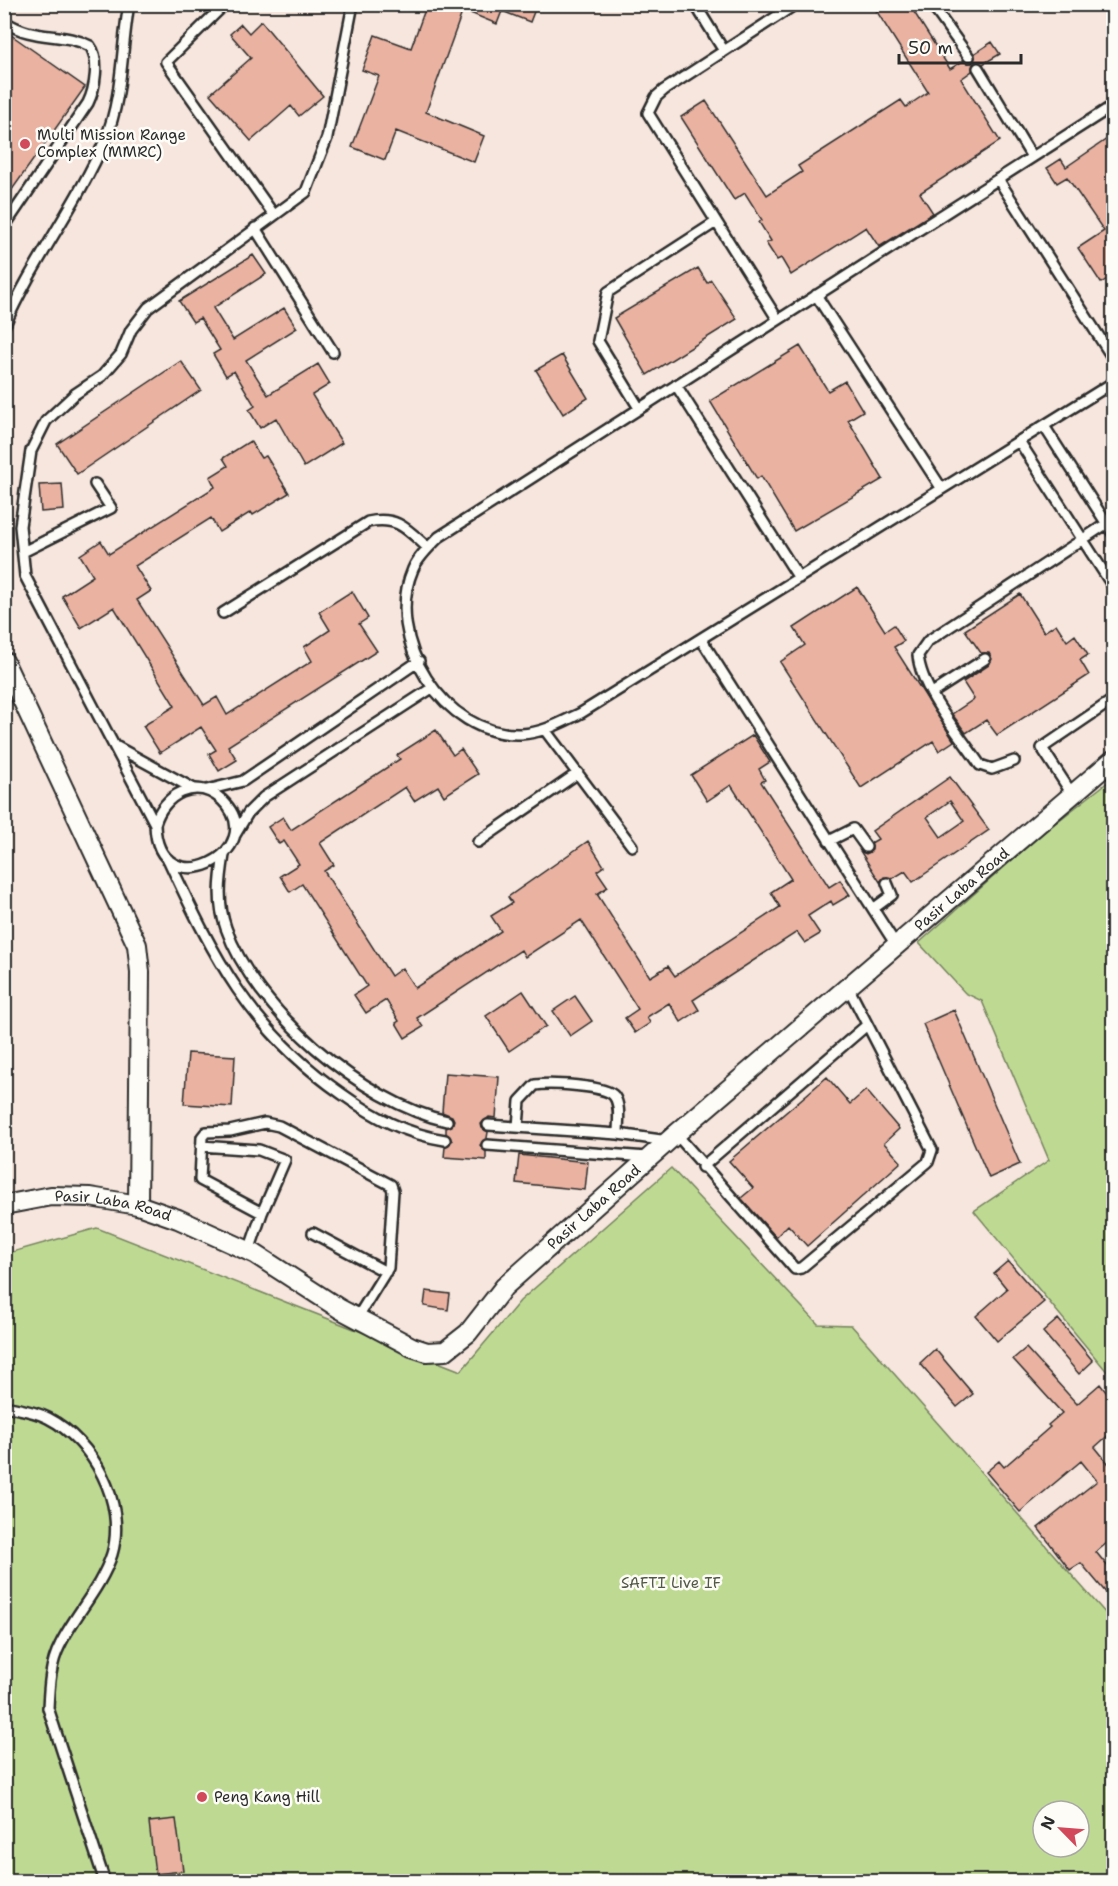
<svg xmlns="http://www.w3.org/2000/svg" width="1118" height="1886" font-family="'Shantell Sans',sans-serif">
<rect width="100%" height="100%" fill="#f7e6dd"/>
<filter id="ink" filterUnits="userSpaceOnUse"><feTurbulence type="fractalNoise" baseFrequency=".0167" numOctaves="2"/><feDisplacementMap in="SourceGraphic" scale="12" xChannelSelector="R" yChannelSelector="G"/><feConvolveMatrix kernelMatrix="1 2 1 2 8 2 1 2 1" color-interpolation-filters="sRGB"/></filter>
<g filter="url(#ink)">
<path fill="#beda92" stroke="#74825e" stroke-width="1.5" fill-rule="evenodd" d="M 1113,778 L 1113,1379 L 974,1211 L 1049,1160 L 982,1001 L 965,993 L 919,943 L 1039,836 Z
M 671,1168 L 818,1324 L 851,1325 L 1107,1615 L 1113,1610 L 1113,1881 L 5,1882 L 5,1254 L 97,1228 L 461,1371 L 520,1301 ZM 1043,1811 L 1079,1811 L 1079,1847 L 1043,1847 Z"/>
<path fill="#eab2a1" stroke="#2b2b2b" stroke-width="1.5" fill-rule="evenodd" d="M 427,4 L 537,4 L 530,22 L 502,11 L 497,24 L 463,10 L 426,112 L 484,136 L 474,162 L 396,131 L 385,160 L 352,147 L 379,76 L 362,70 L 375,35 L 411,48 Z
M 872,4 L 909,4 L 950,69 L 963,61 L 972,63 L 975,53 L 992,42 L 1000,54 L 983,64 L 974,63 L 972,71 L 961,79 L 1000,141 L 920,193 L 933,213 L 879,247 L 866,227 L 791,275 L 781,258 L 777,260 L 766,243 L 771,241 L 759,222 L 762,220 L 745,193 L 734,200 L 681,117 L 706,101 L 767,195 L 802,172 L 798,166 L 901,100 L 906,107 L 928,92 Z
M 261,21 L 323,96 L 299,116 L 291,106 L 251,141 L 210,94 L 251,58 L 230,34 L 241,24 L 249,33 Z
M 4,30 L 85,87 L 4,201 Z
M 1113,135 L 1113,275 L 1101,283 L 1078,248 L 1104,231 L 1067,177 L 1057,183 L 1047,168 L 1061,159 L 1066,167 Z
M 253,255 L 266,274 L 213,308 L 233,340 L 284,308 L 297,328 L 246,360 L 268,395 L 318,364 L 330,384 L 312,395 L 342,443 L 304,467 L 276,418 L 260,428 L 249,410 L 255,406 L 234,371 L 226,376 L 213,354 L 220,350 L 200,318 L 193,322 L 179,301 Z
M 698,268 L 707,283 L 711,280 L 737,319 L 647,375 L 614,318 Z
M 800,346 L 828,391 L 845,381 L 863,411 L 848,420 L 883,479 L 794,531 L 761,476 L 757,479 L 710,401 Z
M 562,355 L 588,398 L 563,414 L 536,370 Z
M 181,361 L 201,390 L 77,474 L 57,444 Z
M 250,441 L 261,458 L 266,456 L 289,493 L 253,515 L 251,512 L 219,532 L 211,518 L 135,566 L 151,591 L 137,600 L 204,705 L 217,697 L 227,715 L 312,661 L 304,647 L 330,630 L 319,612 L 352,591 L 368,618 L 359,624 L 377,651 L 228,746 L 237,760 L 219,771 L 209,754 L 216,750 L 201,727 L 160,753 L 143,726 L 175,706 L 114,607 L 81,628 L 62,596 L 93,576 L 80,555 L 101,541 L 109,554 L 215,487 L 210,477 L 228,466 L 223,458 Z
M 62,484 L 64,510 L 41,512 L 39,485 Z
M 857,587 L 885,631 L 894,625 L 904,641 L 894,647 L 954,741 L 939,751 L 933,741 L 861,788 L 780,662 L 805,645 L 794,628 Z
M 1020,594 L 1044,632 L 1056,624 L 1067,641 L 1075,635 L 1088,655 L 1080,660 L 1089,675 L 997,735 L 986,720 L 966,733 L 952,714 L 974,699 L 963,682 L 989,665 L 992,659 L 989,653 L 981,653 L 965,630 Z
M 436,730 L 453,755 L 461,749 L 478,774 L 444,796 L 438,786 L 414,801 L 405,787 L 320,843 L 334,865 L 324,871 L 391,976 L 402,968 L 415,988 L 501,931 L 491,916 L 512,903 L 508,897 L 588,841 L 604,866 L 597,871 L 608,887 L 597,894 L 650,977 L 668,966 L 675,976 L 780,907 L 771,892 L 791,879 L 731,785 L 707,801 L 691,775 L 753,735 L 770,762 L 759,769 L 765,780 L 761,782 L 829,887 L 840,880 L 850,895 L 833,905 L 831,901 L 808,916 L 820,934 L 805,943 L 797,932 L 693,1000 L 699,1010 L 681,1022 L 669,1003 L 647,1017 L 650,1023 L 635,1033 L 625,1018 L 638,1009 L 581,920 L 525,957 L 521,950 L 417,1018 L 423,1027 L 405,1038 L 396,1023 L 399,1021 L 386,1000 L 366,1013 L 354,995 L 367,986 L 302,884 L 290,892 L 280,876 L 299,864 L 284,841 L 279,844 L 268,827 L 283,817 L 291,830 L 400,759 L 397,755 Z
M 950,777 L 989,830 L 913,882 L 905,871 L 892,879 L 884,877 L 880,882 L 860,851 L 866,854 L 872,850 L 871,843 L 878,839 L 872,831 ZM 950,801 L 964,821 L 941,837 L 927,817 Z
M 523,991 L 546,1026 L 509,1051 L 486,1016 Z
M 575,996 L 592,1021 L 570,1036 L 553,1011 Z
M 954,1010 L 1020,1164 L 989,1178 L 923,1024 Z
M 188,1053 L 235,1056 L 232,1107 L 184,1104 Z
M 445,1073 L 499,1077 L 496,1118 L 489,1117 L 481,1124 L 482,1128 L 488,1132 L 487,1138 L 480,1145 L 486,1152 L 486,1160 L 444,1157 L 445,1147 L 452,1141 L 446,1133 L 446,1128 L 452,1126 L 454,1120 L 452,1116 L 442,1112 Z
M 827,1077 L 850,1104 L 866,1090 L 899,1129 L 884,1143 L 901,1162 L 807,1246 L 788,1225 L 776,1237 L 741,1198 L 753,1188 L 729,1161 Z
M 519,1155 L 588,1162 L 585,1190 L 516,1183 Z
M 1008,1261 L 1044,1302 L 997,1341 L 976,1316 L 1007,1289 L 994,1273 Z
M 426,1291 L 450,1294 L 448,1310 L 424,1306 Z
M 1058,1319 L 1093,1361 L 1079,1374 L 1043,1332 Z
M 1026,1348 L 1077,1404 L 1100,1384 L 1113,1401 L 1113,1431 L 1095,1447 L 1113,1469 L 1113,1538 L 1096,1552 L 1113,1573 L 1113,1601 L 1081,1563 L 1070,1570 L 1038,1528 L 1097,1481 L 1081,1461 L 1020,1512 L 986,1472 L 999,1461 L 1004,1467 L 1050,1427 L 1048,1425 L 1062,1413 L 1013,1359 Z
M 935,1349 L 973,1394 L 957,1407 L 920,1363 Z
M 176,1819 L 183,1871 L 155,1874 L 149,1822 Z"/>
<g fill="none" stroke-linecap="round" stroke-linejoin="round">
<g stroke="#2b2b2b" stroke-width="14">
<path id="service" d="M 225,4 L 166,62 L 274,215
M 695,4 L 724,51
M 931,4 L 969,57
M 4,21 C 34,42 62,31 90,46 C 100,59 95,89 88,103 L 4,227
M 978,68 L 1032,157
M 1114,105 L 439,537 C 430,546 418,557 413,569 C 383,638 443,737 521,734 C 543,733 562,722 581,713 L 1114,382
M 998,179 L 1114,360
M 255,228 L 333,352
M 816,295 L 942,489
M 778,320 L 648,113 L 656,97 L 664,90 L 796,4
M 4,327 C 32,262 77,205 105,140 C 123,98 121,49 129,4
M 676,385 L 799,578
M 639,408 L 598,341 L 608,292 L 716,222
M 1044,426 L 1114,535
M 1019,441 L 1114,588
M 23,552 L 111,508 L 95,484
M 223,613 L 368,522 C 398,516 407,529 428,548
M 701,639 L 896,945
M 932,693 L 985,659
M 545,730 L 632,846
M 117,747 L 194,789
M 1014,761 L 992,769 L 980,765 C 960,735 921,691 918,655 L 928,641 L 1106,524
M 207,790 L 243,781 L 419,661
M 1072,794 L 1042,748 L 1114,699
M 155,824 C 163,795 196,776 222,800 C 275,851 157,910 155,824 L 25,576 L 20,526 L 31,451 L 46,421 L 75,394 L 102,376 L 121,354 L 131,330 L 148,308 L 306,192 L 327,138 L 353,4
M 235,835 L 248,813 L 264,797 L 432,688
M 829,841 L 853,829 L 866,847
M 478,842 L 578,773
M 224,855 C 220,880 217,903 226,928 C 254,1009 363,1103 447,1121
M 168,859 C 214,958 250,1030 342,1094 C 374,1117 406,1134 445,1140
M 873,909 L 892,895 L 887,883
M 488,1125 L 618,1134 L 668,1141
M 518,1127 L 520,1101 L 535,1085 C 549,1083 606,1085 614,1096 C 621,1105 618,1122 618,1134
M 676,1134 L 795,1269 L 801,1268 L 928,1162 L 932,1150 L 848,987
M 487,1145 L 647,1157
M 201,1146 L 259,1150 L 285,1160 L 262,1213 L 249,1251
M 702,1167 L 867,1025
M 262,1213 L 200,1180 L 202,1137 L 206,1132 L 230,1131 L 265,1123 L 279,1126 L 391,1185 L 393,1191 L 388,1268 L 357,1318
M 313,1233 L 386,1272
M 4,1406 C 19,1409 35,1411 48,1418 C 93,1441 127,1503 112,1554 C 101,1588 75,1614 60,1645 C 50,1664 49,1687 48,1708 L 105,1882"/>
</g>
<g stroke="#2b2b2b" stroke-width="22">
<g id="minor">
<path d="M 4,661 L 137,945 L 140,972 L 138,1205"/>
<path id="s1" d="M 4,1205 L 51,1196 L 90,1197 L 138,1205 L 178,1219 L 255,1254 L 340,1309 L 412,1347 L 427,1352 L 445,1351 L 468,1333 L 504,1287 L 676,1134 L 1114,759"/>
</g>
</g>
<use href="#service" stroke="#fdfcf7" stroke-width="9"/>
<use href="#minor" stroke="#fdfcf7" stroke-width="18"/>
</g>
</g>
<g fill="#d1495b" stroke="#fdfcf7" stroke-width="2">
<circle cx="25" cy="144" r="6"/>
<circle cx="202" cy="1797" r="6"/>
</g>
<g text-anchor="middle" stroke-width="5" stroke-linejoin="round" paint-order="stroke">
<g font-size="15" fill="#2b2b2b" stroke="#fdfcf7" text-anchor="start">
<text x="37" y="140">Multi Mission Range<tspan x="37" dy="17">Complex (MMRC)</tspan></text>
<text x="214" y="1802">Peng Kang Hill</text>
</g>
<g font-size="15" fill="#2b2b2b" stroke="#fdfcf7">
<text dy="5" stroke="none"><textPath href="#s1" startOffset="1173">Pasir Laba Road</textPath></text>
<text dy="5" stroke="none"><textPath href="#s1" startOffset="111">Pasir Laba Road</textPath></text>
<text dy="5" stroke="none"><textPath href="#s1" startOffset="687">Pasir Laba Road</textPath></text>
</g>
<g font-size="15" fill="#505745" stroke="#fdfcf7">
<text x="671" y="1588">SAFTI Live IF</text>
</g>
</g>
<rect width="1118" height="1886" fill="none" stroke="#fdfcf7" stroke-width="24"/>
<rect x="12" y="12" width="1094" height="1862" fill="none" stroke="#2b2b2b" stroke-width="2" filter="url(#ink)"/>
<g transform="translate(1061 1829) rotate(295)"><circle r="28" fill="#fdfcf7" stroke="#a9a8a5" stroke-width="1.5"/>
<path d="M0-4.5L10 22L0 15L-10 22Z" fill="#d1495b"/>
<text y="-9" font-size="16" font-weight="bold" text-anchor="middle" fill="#2b2b2b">N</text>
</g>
<path d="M899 54v9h122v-9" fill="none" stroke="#2b2b2b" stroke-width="3"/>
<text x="908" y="54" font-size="18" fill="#2b2b2b" stroke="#fdfcf7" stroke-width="4.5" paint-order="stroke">50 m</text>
</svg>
